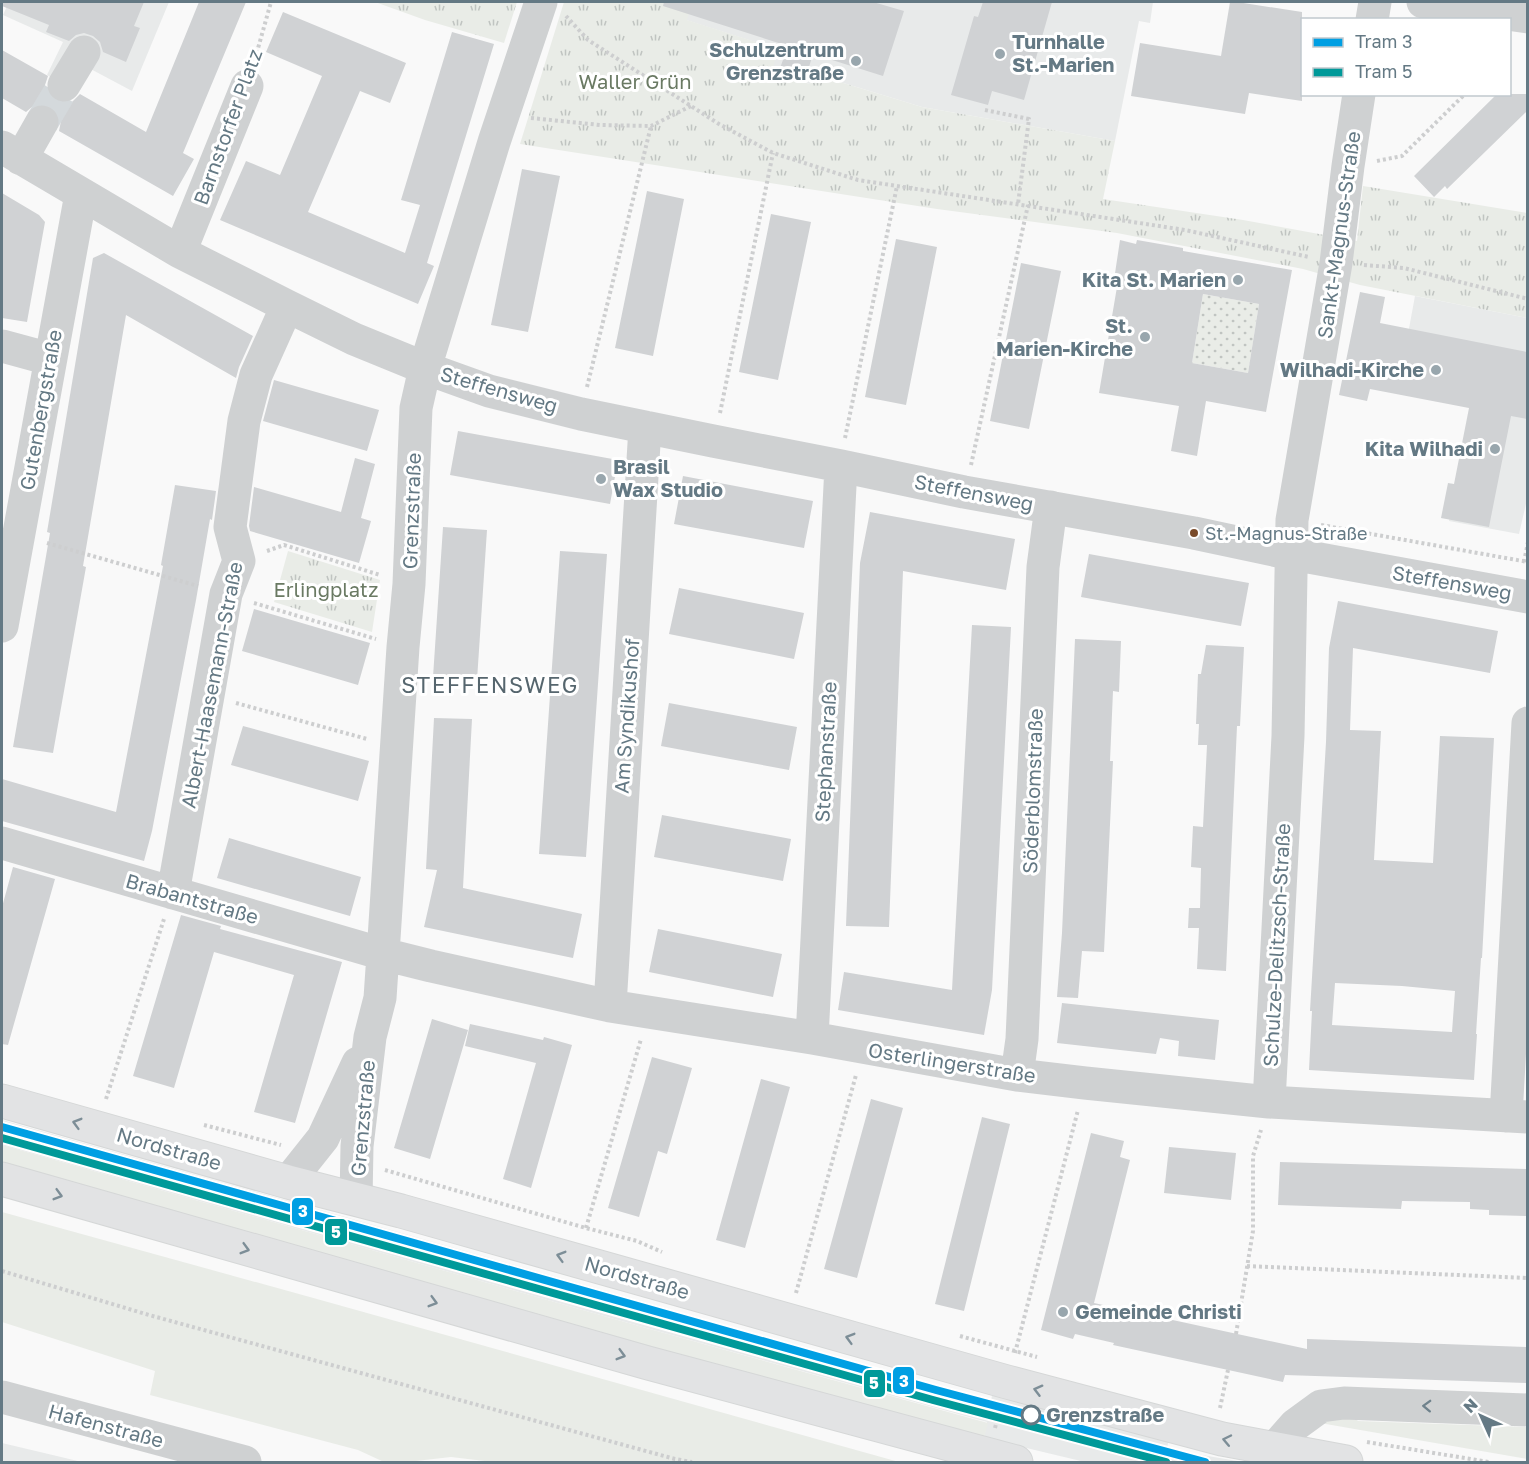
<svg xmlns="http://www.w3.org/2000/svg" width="1529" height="1464" font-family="'Golos Text',sans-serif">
<defs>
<pattern id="park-tufts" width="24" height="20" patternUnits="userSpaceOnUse" patternTransform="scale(1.5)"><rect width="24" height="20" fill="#e9ece7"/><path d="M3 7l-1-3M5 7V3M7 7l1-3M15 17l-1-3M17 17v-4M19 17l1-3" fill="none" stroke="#c0c4c1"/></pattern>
<pattern id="garden-dots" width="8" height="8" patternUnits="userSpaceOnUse" patternTransform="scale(1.5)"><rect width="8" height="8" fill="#e9ece7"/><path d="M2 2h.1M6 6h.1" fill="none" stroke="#c0c4c1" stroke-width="1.8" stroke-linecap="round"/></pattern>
</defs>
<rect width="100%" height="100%" fill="#f9f9f9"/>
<path fill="#e8eaea" d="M 9,2 L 169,2 L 132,91 L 85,66 L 72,90 L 47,75 L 63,42 L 3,15 Z
M 692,2 L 1153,2 L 1150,23 L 1139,21 L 1115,141 L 922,107 L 814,74 L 810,84 L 771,72 L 777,49 L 686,20 Z
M 1415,296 L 1527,318 L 1528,495 L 1519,534 L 1449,521 L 1471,404 L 1398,388 Z
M 2,1120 L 991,1400 L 993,1392 L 1169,1437 L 1167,1449 L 1243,1462 L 1085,1462 L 984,1438 L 987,1422 L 639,1326 L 2,1145 Z
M 2,1443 L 40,1452 L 82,1462 L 2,1462 Z"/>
<path fill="#e9ece7" d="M 2,1145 L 639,1326 L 988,1423 L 984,1438 L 569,1325 L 2,1165 Z
M 2,1212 L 317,1299 L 899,1462 L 493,1462 L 451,1457 L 407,1462 L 384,1462 L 358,1450 L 150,1395 L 155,1371 L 2,1322 Z
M 1352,1415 L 1358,1421 L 1527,1427 L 1527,1459 L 1320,1423 Z"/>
<path fill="url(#park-tufts)" d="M 375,2 L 517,2 L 504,43 L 425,20 Z
M 564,2 L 692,2 L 687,20 L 778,49 L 772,72 L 810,84 L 814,74 L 922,107 L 1115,141 L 1103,199 L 1243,220 L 1357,241 L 1363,186 L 1527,213 L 1527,318 L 1360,285 L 1303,269 L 1117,233 L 937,209 L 520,144 Z
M 288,551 L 380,580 L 372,632 L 274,602 Z"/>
<path fill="url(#garden-dots)" d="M 1203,294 L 1259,304 L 1248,373 L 1192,363 Z"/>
<path fill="#d0d2d4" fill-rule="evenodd" d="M 2,2 L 144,2 L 134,26 L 140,28 L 126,62 L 103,52 L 100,42 L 93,36 L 84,33 L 76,35 L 69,41 L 46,32 L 49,25 L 2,6 Z
M 199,2 L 246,2 L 183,153 L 194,159 L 173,196 L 59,131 L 61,121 L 58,113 L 52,106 L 41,103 L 33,106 L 26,112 L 2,98 L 2,50 L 48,76 L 45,85 L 47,93 L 55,101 L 64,104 L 72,102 L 80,94 L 146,132 Z
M 664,2 L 873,2 L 904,11 L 883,76 L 813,54 L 805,80 L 779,71 L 788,46 L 663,6 Z
M 983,2 L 1052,2 L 1024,100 L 992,91 L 988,105 L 951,95 L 974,16 L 978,17 Z
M 1230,2 L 1237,2 L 1302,12 L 1302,101 L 1249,93 L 1245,114 L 1131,96 L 1140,43 L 1221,56 Z
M 283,12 L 406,63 L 390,103 L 360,91 L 308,212 L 405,253 L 420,205 L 401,200 L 452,32 L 494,44 L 427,263 L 434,266 L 418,304 L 220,220 L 246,161 L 280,175 L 322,76 L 266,52 Z
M 1497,94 L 1527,94 L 1527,111 L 1447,189 L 1445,186 L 1434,197 L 1414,176 Z
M 522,169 L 560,176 L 528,332 L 491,325 Z
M 647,191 L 684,199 L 653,356 L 615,348 Z
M 2,193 L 39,215 L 45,222 L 27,322 L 2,318 Z
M 771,214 L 811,222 L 778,380 L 739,372 Z
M 896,239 L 937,247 L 906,405 L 865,397 Z
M 1120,240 L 1136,244 L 1137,240 L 1183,248 L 1183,251 L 1292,270 L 1266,412 L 1206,401 L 1197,456 L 1171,451 L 1179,406 L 1099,393 L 1118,281 L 1114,280 ZM 1203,294 L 1259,304 L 1248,373 L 1192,363 Z
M 104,253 L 253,336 L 239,367 L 236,378 L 126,315 L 83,566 L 86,567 L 53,753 L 13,747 L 50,533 L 47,532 L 93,258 Z
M 1021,263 L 1061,271 L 1029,429 L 990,421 Z
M 1360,292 L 1385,297 L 1380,323 L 1527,352 L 1527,419 L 1511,416 L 1489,527 L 1441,518 L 1448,483 L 1454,484 L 1469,408 L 1370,389 L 1367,401 L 1339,395 Z
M 274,380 L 379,410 L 367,451 L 263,421 Z
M 458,431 L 618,460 L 610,504 L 450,475 Z
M 355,458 L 375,464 L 361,518 L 371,521 L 359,563 L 250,531 L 249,526 L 254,487 L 341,512 Z
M 683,476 L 813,501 L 804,548 L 674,524 Z
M 175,485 L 216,491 L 212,520 L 210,519 L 196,600 L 152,831 L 144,861 L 2,821 L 2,779 L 116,812 L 163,566 L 161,565 Z
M 870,512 L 1015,539 L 1006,590 L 903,571 L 889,927 L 846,926 L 860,563 Z
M 443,527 L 487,530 L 477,680 L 433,677 Z
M 560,551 L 607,554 L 586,857 L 539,854 Z
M 1089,554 L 1249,583 L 1241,626 L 1081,597 Z
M 679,588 L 804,613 L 794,659 L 669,634 Z
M 1338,601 L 1498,631 L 1490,673 L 1353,648 L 1350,730 L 1381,731 L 1374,860 L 1433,863 L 1440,736 L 1494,738 L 1482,958 L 1481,958 L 1476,1034 L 1477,1034 L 1474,1080 L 1309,1070 L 1312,1011 L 1310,1011 L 1326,742 L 1329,648 ZM 1335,983 L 1402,986 L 1455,991 L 1452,1032 L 1332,1025 Z
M 254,609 L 370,643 L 358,685 L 242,651 Z
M 972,625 L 1011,627 L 992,990 L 984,1035 L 838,1010 L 844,972 L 952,990 Z
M 1075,639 L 1121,641 L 1119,692 L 1113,691 L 1110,761 L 1113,761 L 1104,952 L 1082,951 L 1078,998 L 1057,997 L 1062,933 Z
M 1206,645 L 1244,647 L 1240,726 L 1237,726 L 1226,971 L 1197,969 L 1199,928 L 1188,928 L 1189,908 L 1200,908 L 1201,868 L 1191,867 L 1193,826 L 1203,827 L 1207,745 L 1198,745 L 1199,724 L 1196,724 L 1198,674 L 1201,674 Z
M 669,703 L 797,727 L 789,770 L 661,746 Z
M 434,718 L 472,719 L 463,888 L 582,914 L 573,958 L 424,927 L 437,870 L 426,869 Z
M 243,726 L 369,761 L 358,801 L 231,765 Z
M 662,815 L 791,839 L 783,881 L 654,857 Z
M 229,838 L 361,877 L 350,916 L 217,878 Z
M 13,867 L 55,879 L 8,1045 L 2,1044 L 2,907 Z
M 181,915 L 221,926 L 220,929 L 342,962 L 295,1123 L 254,1112 L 294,975 L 214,952 L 174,1088 L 133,1076 Z
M 658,929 L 782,954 L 773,997 L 649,972 Z
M 1062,1003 L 1219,1020 L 1215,1060 L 1178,1056 L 1179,1041 L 1160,1038 L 1156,1054 L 1057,1043 Z
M 432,1019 L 468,1030 L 430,1159 L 394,1148 Z
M 470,1024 L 543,1040 L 544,1037 L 572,1045 L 531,1188 L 503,1179 L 536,1063 L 465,1046 Z
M 652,1057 L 692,1068 L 667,1154 L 658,1151 L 639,1217 L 608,1208 Z
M 761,1079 L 790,1087 L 745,1248 L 716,1240 Z
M 871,1099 L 903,1108 L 857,1278 L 824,1269 Z
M 982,1117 L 1010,1124 L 964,1311 L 935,1304 Z
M 1091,1133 L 1124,1141 L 1120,1157 L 1130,1160 L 1094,1303 L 1307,1349 L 1307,1339 L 1527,1347 L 1527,1383 L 1285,1375 L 1283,1382 L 1113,1345 L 1114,1343 L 1075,1334 L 1073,1339 L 1041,1330 Z
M 1169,1147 L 1236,1153 L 1231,1200 L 1164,1193 Z
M 1280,1162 L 1527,1169 L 1527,1216 L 1489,1215 L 1489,1210 L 1470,1209 L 1470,1202 L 1402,1201 L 1401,1209 L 1278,1205 Z"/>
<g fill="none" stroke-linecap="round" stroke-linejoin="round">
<path stroke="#d4d9dc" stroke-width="33" stroke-dasharray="33 16" stroke-linecap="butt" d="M 42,122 L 64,85"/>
<g stroke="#d5d7d7" stroke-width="35">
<path id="major" d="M 2,1101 L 288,1182 L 401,1211 L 1007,1382 L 1222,1439 L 1346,1462
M 2,1179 L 648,1363 L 1016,1462"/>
</g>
<path stroke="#cdcecf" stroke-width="4" stroke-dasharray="3 3" stroke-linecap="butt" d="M 566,16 L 588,40 L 719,124 L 773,153 L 858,180 L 1185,230 L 1309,257
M 255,59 L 271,2
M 985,110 L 1029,119 L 1018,204
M 531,118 L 600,125 L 651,126 L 691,106
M 1377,161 L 1402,156 L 1465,94
M 1364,265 L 1404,268 L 1528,299
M 587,387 L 651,126
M 720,413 L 773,153
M 845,438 L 897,186
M 971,465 L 1028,205
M 1321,525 L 1528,562
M 47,543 L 198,586
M 267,551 L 284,545 L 380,575
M 1524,562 L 1528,542
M 254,603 L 376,639
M 236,703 L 367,739
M 106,1099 L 164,919
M 204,1125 L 281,1145
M 385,1170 L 586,1228 L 637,1241 L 662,1252
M 586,1228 L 641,1039
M 1247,1266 L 1528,1278
M 2,1271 L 149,1315 L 675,1459 L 692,1462
M 796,1293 L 856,1075
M 1236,1334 L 1253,1231 L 1253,1156 L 1261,1130
M 960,1336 L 1037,1357
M 1015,1353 L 1078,1110
M 1220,1408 L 1228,1370
M 995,1428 L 1000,1409
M 1367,1442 L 1489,1462"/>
<path stroke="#cfd1d2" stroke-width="33" d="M 1423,2 L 1528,17
M 1372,20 L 1375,2
M 64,85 L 84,52
M 2,147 L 180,252 L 287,306 L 354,339 L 425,368 L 489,391 L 581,414 L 713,441 L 841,466 L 964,492 L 1194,533 L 1292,554 L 1528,597
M 21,159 L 42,122
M 180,252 L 247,86
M 2,346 L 50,359
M 2,626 L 81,194
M 2,843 L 383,954 L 431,966 L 610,1006 L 812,1038 L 1017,1075 L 1085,1083 L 1269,1102 L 1528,1117
M 173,893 L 226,594 L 239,561 L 230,527 L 244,421 L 256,375 L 287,306
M 610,1006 L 645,427
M 812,1038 L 841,466
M 1017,1075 L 1022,1039 L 1043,567 L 1051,507
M 1269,1102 L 1288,736 L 1292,520 L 1336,263 L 1348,166 L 1359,94
M 1506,1116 L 1528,723
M 288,1182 L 323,1138 L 358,1063
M 356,1200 L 357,1146 L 370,1037 L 380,998 L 383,954 L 403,647 L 409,584 L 416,408 L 425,368 L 494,142 L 541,2
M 2,1397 L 245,1462
M 1274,1449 L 1295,1425 L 1321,1406 L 1344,1403 L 1528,1410"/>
<use href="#major" stroke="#e2e3e4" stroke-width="33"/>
<g stroke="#fff" stroke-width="12">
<path id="tram-1" d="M 2,1127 L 936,1390 L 1205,1462"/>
</g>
<g stroke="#fff" stroke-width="12">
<path id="tram-2" d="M 2,1138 L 933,1400 L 1166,1462"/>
</g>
<use href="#tram-1" stroke="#009fe3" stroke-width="8"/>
<use href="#tram-2" stroke="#099" stroke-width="8"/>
</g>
<defs><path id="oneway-chevron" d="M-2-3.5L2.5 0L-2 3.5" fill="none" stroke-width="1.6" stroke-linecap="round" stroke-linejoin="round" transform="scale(1.5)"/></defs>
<g stroke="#7d8e97">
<use href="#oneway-chevron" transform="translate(77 1123) rotate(-164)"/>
<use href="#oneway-chevron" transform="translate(58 1195) rotate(16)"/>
<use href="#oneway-chevron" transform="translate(245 1249) rotate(16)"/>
<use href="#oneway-chevron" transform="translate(561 1256) rotate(-164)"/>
<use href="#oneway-chevron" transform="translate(433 1302) rotate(16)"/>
<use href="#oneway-chevron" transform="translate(850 1338) rotate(-164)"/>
<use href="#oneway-chevron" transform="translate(621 1355) rotate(16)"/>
<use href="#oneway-chevron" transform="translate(1038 1390) rotate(-165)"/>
<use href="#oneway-chevron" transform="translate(1227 1440) rotate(-168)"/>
</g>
<use stroke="#6f828c" href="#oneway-chevron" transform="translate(1427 1406) rotate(-178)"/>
<g fill="#98a6ad" stroke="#fff" stroke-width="2">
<circle cx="1000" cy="54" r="6"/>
<circle cx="856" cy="61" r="6"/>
<circle cx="1238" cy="280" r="6"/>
<circle cx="1145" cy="337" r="6"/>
<circle cx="1436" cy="370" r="6"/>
<circle cx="1495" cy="449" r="6"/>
<circle cx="601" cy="479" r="6"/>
<circle cx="1063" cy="1312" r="6"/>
</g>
<circle fill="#7a4b2a" stroke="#fff" stroke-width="2" cx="1194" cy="533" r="5"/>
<circle fill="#fff" stroke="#647984" stroke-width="3" cx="1031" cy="1415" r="9"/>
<g text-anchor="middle" stroke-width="6" stroke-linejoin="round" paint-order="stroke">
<g font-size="18" fill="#647984" stroke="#fff" text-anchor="start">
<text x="1205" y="540">St.-Magnus-Straße</text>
</g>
<g font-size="20" font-weight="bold" fill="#647984" stroke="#fff" text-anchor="end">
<text x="1012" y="49" text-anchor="start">Turnhalle<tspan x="1012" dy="23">St.-Marien</tspan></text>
<text x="844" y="57">Schulzentrum<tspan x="844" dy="23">Grenzstraße</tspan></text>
<text x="1226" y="287">Kita St. Marien</text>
<text x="1133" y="333">St.<tspan x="1133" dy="23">Marien-Kirche</tspan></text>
<text x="1424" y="377">Wilhadi-Kirche</text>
<text x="1483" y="456">Kita Wilhadi</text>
<text x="613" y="474" text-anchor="start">Brasil<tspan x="613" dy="23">Wax Studio</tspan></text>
<text x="1075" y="1319" text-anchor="start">Gemeinde Christi</text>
</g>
<g font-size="20" fill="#6a7a63" stroke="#fff">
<text x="635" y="89">Waller Grün</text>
<text x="326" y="597">Erlingplatz</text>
</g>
<g font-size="20" fill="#647984" stroke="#fff">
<text transform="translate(228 127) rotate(-70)" y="7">Barnstorfer Platz</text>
<text transform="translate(1339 235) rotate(-82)" y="7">Sankt-Magnus-Straße</text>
<text transform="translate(499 390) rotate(16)" y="7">Steffensweg</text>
<text transform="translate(41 410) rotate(-80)" y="7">Gutenbergstraße</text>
<text transform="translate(974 493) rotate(11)" y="7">Steffensweg</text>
<text transform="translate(412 511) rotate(-88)" y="7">Grenzstraße</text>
<text transform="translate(1452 583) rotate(10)" y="7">Steffensweg</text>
<text transform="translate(212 685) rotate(-79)" y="7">Albert-Haasemann-Straße</text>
<text transform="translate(627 716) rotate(-86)" y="7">Am Syndikushof</text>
<text transform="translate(826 752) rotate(-87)" y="7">Stephanstraße</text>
<text transform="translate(1033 791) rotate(-88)" y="7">Söderblomstraße</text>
<text transform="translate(192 899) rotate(16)" y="7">Brabantstraße</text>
<text transform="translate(1277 945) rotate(-87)" y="7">Schulze-Delitzsch-Straße</text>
<text transform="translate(952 1063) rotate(9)" y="7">Osterlingerstraße</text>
<text transform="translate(363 1118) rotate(-85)" y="7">Grenzstraße</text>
<text transform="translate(169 1149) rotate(16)" y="7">Nordstraße</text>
<text transform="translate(637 1278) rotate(16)" y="7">Nordstraße</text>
<text transform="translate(106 1426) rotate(15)" y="7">Hafenstraße</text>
</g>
<g font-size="20" font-weight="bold" fill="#647984" stroke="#fff" text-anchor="start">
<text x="1046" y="1422">Grenzstraße</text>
</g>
<g font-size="22" letter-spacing="1.5" fill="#56666e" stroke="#fff">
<text x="490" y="693">STEFFENSWEG</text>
</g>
</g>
<g stroke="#fff" stroke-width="2">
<rect x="291" y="1197" width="23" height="29" rx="6" fill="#009fe3"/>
<rect x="324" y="1218" width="24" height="28" rx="6" fill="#099"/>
<rect x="892" y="1366" width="23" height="29" rx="6" fill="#009fe3"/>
<rect x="863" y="1369" width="23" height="29" rx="6" fill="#099"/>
</g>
<g font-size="16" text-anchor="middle" font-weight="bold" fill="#fff">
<text x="303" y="1217">3</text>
<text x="336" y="1238">5</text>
<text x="904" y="1387">3</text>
<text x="874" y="1389">5</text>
</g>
<rect width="1529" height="1464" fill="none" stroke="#647984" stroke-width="6"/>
<rect x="1301" y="18" width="210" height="78" fill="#ffffff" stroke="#c1c9ce" stroke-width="1.5"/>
<rect x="1313" y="38" width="30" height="9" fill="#009fe3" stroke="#c1c9ce" stroke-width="1.5"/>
<text x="1355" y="48" font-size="18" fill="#647984">Tram 3</text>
<rect x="1313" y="68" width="30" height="9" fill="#009999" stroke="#c1c9ce" stroke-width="1.5"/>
<text x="1355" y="78" font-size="18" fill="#647984">Tram 5</text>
<g transform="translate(1481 1416) rotate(315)" stroke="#ffffff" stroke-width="4.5" paint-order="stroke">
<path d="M0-4.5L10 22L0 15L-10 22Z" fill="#647984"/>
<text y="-9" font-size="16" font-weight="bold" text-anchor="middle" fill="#647984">N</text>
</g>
</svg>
